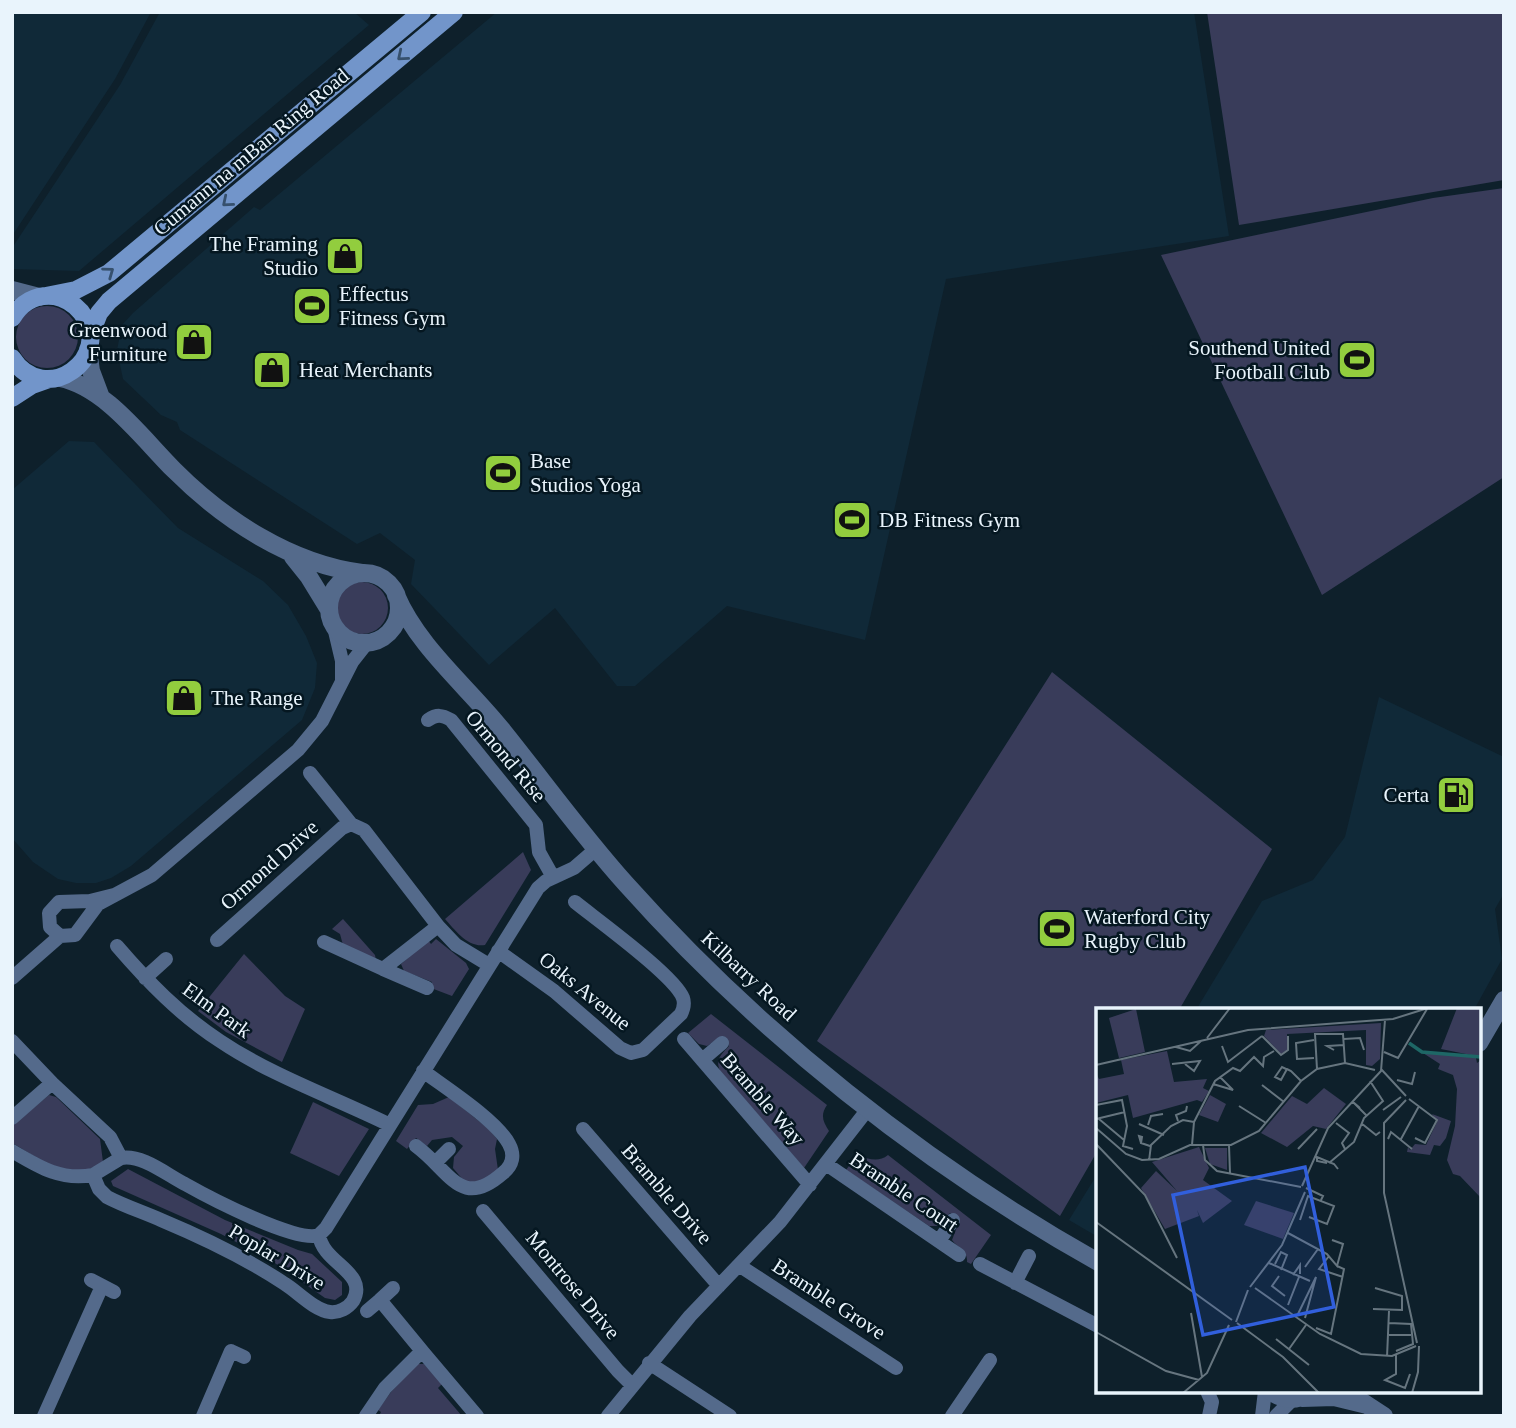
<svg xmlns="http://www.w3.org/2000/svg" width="1516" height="1428" font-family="Georgia,serif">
<rect width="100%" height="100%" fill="#0e202b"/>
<path fill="#102938" d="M 12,12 L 151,12 L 115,79 L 12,236 Z
M 160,12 L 354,12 L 369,25 L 79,271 L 12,269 L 12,248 L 120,85 Z
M 497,12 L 1194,12 L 1229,236 L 946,279 L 865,640 L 727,606 L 635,686 L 617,686 L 555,608 L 489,665 L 411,584 L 415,560 L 380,533 L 357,544 L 180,430 L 177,422 L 161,415 L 123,379 L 117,350 L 122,325 L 133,313 L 254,207 L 260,210 Z
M 69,441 L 94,442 L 178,528 L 263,581 L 288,605 L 306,636 L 317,663 L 315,688 L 302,720 L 131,866 L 111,878 L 96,883 L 76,883 L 58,879 L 33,862 L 12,838 L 12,490 Z
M 1379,697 L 1504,757 L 1504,893 L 1495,909 L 1502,959 L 1474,1010 L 1196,1010 L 1262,901 L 1313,880 L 1345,837 Z
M 1098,1173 L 1098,1237 L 1069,1220 Z"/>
<path fill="#393c5a" d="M 1207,12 L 1504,12 L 1504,180 L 1239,225 Z
M 1504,188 L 1504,477 L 1322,595 L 1161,255 L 1433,198 Z
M16 337a31 31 0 1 1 62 0a31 31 0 1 1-62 0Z
M336 608a26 26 0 1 1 52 0a26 26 0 1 1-52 0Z
M 1052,672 L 1272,849 L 1179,1010 L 1098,1010 L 1098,1150 L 1060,1216 L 817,1041 Z
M 523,852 L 531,870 L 485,945 C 468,948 455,930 445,919 Z
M 343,919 L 375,955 L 376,960 L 343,945 L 340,934 L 332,929 Z
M 436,939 L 466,963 L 469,969 L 452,996 L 431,988 L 432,982 L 404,971 L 401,964 L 428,940 L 431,944 Z
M 244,954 L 285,996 L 305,1009 L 282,1062 L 226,1032 L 198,1011 Z
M 711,1014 L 827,1105 C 820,1115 823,1122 829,1131 L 804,1168 L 720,1071 C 715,1059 721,1055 729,1046 L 721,1037 L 707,1046 L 699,1044 L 688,1033 Z
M 49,1095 L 56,1097 L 100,1139 L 103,1162 C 69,1184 43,1161 14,1144 L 12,1126 Z
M 449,1097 L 490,1130 L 497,1139 L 495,1149 L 498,1170 L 479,1183 L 464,1181 L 453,1168 L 454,1157 L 463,1146 L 452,1137 L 432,1140 L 427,1146 L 416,1138 L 407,1149 L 396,1141 L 418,1105 L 433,1104 Z
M 313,1102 L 369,1129 L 339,1176 L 290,1153 Z
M 857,1155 C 869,1159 878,1163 888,1155 L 991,1235 L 971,1264 L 967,1262 C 968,1251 958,1248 952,1240 L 960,1219 L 950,1213 L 939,1226 L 929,1226 L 846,1170 Z
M 128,1169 L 225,1220 L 298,1250 L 312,1254 L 342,1282 L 342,1295 L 335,1300 L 325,1298 L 272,1261 L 221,1234 L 113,1186 L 111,1181 Z
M 417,1364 L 424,1364 L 442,1384 L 438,1388 L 462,1416 L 379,1416 L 381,1412 L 378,1410 L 391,1392 Z"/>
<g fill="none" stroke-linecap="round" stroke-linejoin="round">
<path stroke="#546a8b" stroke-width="14" d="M 334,627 L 342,661 L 342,680
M 428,720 C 437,714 442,715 451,720 L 536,825 L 539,852 L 553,877
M 310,773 L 351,824
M 114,895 L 90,901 L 59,902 L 49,913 L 50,927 L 60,936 L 75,935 L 98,904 L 152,875 L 298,750 L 322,721 L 352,662 L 367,643
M 217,940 L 342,828 L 351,824 L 364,830 L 438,926
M 324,942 L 383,969 L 438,926 L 456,945 L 489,965
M 117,946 C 148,982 180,1015 220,1041 C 272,1076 333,1097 390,1125
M 498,951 L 554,991 L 620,1048 L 631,1053 L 643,1050 L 681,1014 C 684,1008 685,1004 683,998 C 675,976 596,919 575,902
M 383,969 L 427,988
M 12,978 L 60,936
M 145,978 L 166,959
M 684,1039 L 810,1185
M 12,1041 L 52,1083 L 110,1137 L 121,1158 C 142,1154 167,1175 185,1184 C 208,1197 298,1244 319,1235 C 323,1264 369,1272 353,1301 C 348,1308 339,1313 330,1312 C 314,1310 298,1292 285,1284 C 246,1258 204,1238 161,1220 C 143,1212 124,1206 107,1197 L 99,1189 L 93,1175 C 61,1181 39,1167 12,1151
M 702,1060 L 722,1043
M 12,1118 L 52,1083
M 583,1129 L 719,1286
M 416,1146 C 451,1172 461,1210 503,1173 C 513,1165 515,1155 509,1144 C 496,1120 446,1088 423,1071
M 436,1162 L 449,1149
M 826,1164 L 959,1255
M 93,1175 L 121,1158
M 483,1211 L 618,1371 L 632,1385
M 319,1235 L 326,1228 L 538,888 L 546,881 L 574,868 L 596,849
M 939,1241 L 953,1220
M 980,1264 L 1098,1326
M 740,1266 L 896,1368
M 91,1280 L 114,1292
M 1015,1283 L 1029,1256
M 393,1288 L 380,1300 L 422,1351
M 367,1311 L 380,1300
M 649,1363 L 730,1416
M 1207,1391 L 1212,1402 L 1209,1416
M 44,1416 L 102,1286
M 203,1416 L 231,1351 L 244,1357
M 366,1416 L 385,1388 L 422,1351 L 477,1416
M 608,1416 L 690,1316 L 780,1222 L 868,1109
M 952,1416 L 990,1360
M 1262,1416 L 1265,1391
M 1276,1416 L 1293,1399"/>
<path stroke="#546a8b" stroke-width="18" d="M 12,290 L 39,297
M 88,350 L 91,371 L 100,395
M 60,378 C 105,387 142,438 174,470 C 224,520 291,564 362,573
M 293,557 L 309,577 L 328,608
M329 608a35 35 0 1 1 70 0a35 35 0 1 1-70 0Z
M 396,595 C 418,647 468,687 503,731 C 544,782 582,835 626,884 C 760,1034 922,1163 1098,1262
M 1479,1043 L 1504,1000
M 1270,1391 C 1284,1401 1296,1401 1311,1393
M 1302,1398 L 1334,1397 L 1367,1405
M 1358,1399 L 1384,1416"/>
<path stroke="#7295ca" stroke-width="18" d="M 46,296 L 76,290 L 109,273 L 422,12
M 12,318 C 21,303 36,294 54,296 C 65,298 74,304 81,312 C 116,357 45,409 12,358
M 90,336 L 99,313 L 109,301 L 454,12
M 12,398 L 32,385 L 49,379"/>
</g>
<defs><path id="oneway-chevron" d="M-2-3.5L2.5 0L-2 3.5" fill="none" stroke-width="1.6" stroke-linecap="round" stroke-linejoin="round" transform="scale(1.75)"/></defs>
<g stroke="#36506d">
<use href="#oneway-chevron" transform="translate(402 56) rotate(140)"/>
<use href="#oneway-chevron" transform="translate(227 202) rotate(140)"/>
<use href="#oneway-chevron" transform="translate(109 272) rotate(-36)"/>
</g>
<defs>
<g id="shop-square" transform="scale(2.0125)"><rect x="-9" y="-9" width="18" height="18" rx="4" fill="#92cd3e" stroke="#051721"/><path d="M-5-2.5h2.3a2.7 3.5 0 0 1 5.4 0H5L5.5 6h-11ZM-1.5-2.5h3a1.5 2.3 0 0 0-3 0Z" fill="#111"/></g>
<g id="stadium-square" transform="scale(2.0125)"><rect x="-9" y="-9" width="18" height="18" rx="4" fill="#92cd3e" stroke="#051721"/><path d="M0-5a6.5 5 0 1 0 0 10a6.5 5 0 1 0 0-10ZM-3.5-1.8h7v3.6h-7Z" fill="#111"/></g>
<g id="fuel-square" transform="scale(2.0125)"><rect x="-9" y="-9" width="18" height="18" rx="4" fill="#92cd3e" stroke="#051721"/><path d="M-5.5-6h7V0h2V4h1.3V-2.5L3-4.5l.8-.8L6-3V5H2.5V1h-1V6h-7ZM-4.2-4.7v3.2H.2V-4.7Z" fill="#111"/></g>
</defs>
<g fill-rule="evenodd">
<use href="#shop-square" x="345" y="256"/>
<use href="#stadium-square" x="312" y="306"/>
<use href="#shop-square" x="194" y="342"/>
<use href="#stadium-square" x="1357" y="360"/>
<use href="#shop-square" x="272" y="370"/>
<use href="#stadium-square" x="503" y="473"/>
<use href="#stadium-square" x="852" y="520"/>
<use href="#shop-square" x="184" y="698"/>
<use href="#fuel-square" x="1456" y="795"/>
<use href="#stadium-square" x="1057" y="929"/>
</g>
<g text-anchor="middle" stroke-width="5" stroke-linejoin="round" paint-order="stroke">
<g font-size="21" fill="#e9f4fc" stroke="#051721">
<text transform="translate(251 152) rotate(-40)" y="7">Cumann na mBan Ring Road</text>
<text transform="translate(506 756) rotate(50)" y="7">Ormond Rise</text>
<text transform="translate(269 865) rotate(-42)" y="7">Ormond Drive</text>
<text transform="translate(749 976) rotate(43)" y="7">Kilbarry Road</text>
<text transform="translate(585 991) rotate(39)" y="7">Oaks Avenue</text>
<text transform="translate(217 1010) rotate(36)" y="7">Elm Park</text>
<text transform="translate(763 1099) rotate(49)" y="7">Bramble Way</text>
<text transform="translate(904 1192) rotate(34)" y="7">Bramble Court</text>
<text transform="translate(667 1194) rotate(49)" y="7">Bramble Drive</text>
<text transform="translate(277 1257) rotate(31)" y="7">Poplar Drive</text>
<text transform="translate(573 1285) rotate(50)" y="7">Montrose Drive</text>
<text transform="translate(829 1299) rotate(33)" y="7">Bramble Grove</text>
</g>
<g font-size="21" fill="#e9f4fc" stroke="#051721" text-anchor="start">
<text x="318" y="251" text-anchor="end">The Framing<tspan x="318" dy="24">Studio</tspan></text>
<text x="339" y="301">Effectus<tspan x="339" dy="24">Fitness Gym</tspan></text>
<text x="167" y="337" text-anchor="end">Greenwood<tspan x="167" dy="24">Furniture</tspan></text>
<text x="1330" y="355" text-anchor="end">Southend United<tspan x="1330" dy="24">Football Club</tspan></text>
<text x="299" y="377">Heat Merchants</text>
<text x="530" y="468">Base<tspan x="530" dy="24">Studios Yoga</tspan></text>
<text x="879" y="527">DB Fitness Gym</text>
<text x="211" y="705">The Range</text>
<text x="1429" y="802" text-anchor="end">Certa</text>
<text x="1084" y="924">Waterford City<tspan x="1084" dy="24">Rugby Club</tspan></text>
</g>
</g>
<g transform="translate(1096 1008)">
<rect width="385" height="385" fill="#0e202b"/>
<path d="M 361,0 L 385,0 L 385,49 L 345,41 ZM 40,1 L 49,44 L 23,50 L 13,10 ZM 285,15 L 284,51 L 276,58 L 270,57 L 270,22 L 191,26 L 191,42 L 185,46 L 168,28 L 170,22 ZM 71,43 L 78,74 L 111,71 L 107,80 L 113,83 L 106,94 L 101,92 L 37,110 L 32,87 L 0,95 L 0,65 L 3,71 L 28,66 L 25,52 ZM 334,44 L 380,50 L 381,55 L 385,52 L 385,190 L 364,168 L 357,166 L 351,152 L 359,118 L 361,81 L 357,67 L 342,61 L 344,56 L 327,45 ZM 228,80 L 250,96 L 230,121 L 217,118 L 191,139 L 165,125 L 196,88 L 211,96 ZM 114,87 L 130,96 L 122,114 L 103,107 ZM 336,106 L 355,113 L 350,130 L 344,138 L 338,137 L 334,147 L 311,144 L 312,139 L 314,142 L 319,136 L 330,137 L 341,114 ZM 103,139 L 113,160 L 107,172 L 136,193 L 107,215 L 101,202 L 103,208 L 69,221 L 45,180 L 60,163 L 81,183 L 56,154 ZM 109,140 L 131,140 L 131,162 L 114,156 ZM 160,193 L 198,205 L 187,231 L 148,217 Z" fill="#393c5a"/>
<path fill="none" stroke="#1e6766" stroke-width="3.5" d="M 313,35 L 326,44 L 385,49"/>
<path fill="none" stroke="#66757f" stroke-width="2" d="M 166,28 L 185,47 L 192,42 L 192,28M 111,30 L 134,0M 248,31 L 264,30 L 268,42M 218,32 L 200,35 L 201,51 L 218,50M 126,38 L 132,54 L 166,28M 80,39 L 94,43 L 105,33M 238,42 L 231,38 L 248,37M 288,44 L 302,50 L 331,1M 76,56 L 104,53 L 98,63 L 89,56M 0,57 L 152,22 L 297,11 L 332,0M 191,61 L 185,72 L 179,69 L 186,59 L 190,61 L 191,61 L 195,63 L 205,73M 221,61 L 219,26 L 247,26 L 249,55M 285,61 L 310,88M 301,72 L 316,76 L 319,64M 117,76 L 137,82 L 124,69M 166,77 L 188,94M 313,91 L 341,112 L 329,135 L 319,130M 310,92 L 288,115 L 288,185 L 321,335M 0,97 L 26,92 L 31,118 L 27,138 L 37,141M 143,98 L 170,115M 264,100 L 257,94 L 270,107M 287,102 L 305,89M 0,111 L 29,104M 3,111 L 28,132M 82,113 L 80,107 L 90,103 L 91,98M 240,115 L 253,125 L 246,135 L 249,141M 265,115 L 280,127 L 284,124M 43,116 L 68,127M 52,117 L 55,108 L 67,106M 0,120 L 30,146 L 46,152 L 63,151 L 94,137 L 135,137 L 163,123 L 205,73 L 221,61 L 249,55 L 279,62M 292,131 L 295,124 L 316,141M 305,131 L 323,98M 45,135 L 43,128 L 46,129 L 45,135 L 54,138M 0,136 L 49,187 L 81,250M 96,137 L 98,114 L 119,73 L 137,60 L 144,63 L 158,49 L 167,58 L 168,49 L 178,43M 107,137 L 109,152 L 121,163 L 205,179M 133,137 L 134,165M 202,141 L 221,121M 53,153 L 55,137 L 75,118 L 87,112 L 98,114M 231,155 L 221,153 L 221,149 L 238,156 L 242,161M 233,155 L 258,134 L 268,110 L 287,93 L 274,73M 206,178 L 232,120 L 285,63 L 289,12M 210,180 L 227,188 L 225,192M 204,212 L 212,188 L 238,198 L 231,216 L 213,209M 0,214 L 136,312M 192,225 L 231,246 L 241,258 L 247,236 L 236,232M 233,248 L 223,261 L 247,269M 173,255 L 214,273M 179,256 L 185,244 L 191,247 L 185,262M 209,259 L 222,241M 197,267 L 204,257 L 204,266M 183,268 L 176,278 L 189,288M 154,279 L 186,237 L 209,184M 159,280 L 224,326 L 265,346 L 296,348 L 320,338M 279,280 L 306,288 L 306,302M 192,297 L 203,269M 277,301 L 307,302M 95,305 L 106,369M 202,306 L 220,269 L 209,310M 140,314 L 152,282M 141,315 L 187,349 L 223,385M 293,315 L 315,316 L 317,336 L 300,343M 220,320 L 235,326 L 248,261 L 241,258M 0,324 L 70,363 L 103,372M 293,327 L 315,327M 180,331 L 213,357M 193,341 L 210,317M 300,347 L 300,366 L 289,372 L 309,380 L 314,366M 291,349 L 293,303M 87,385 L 111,365 L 133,317M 316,385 L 322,364 L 323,338"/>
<path fill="#315fdc" fill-opacity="0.15" stroke="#315fdc" stroke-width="3.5" d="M 209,159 L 238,299 L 107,327 L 77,187 Z"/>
<rect width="385" height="385" fill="none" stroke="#e9f4fc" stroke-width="3.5"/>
</g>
<rect width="1516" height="1428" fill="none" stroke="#e9f4fc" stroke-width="28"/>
</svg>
